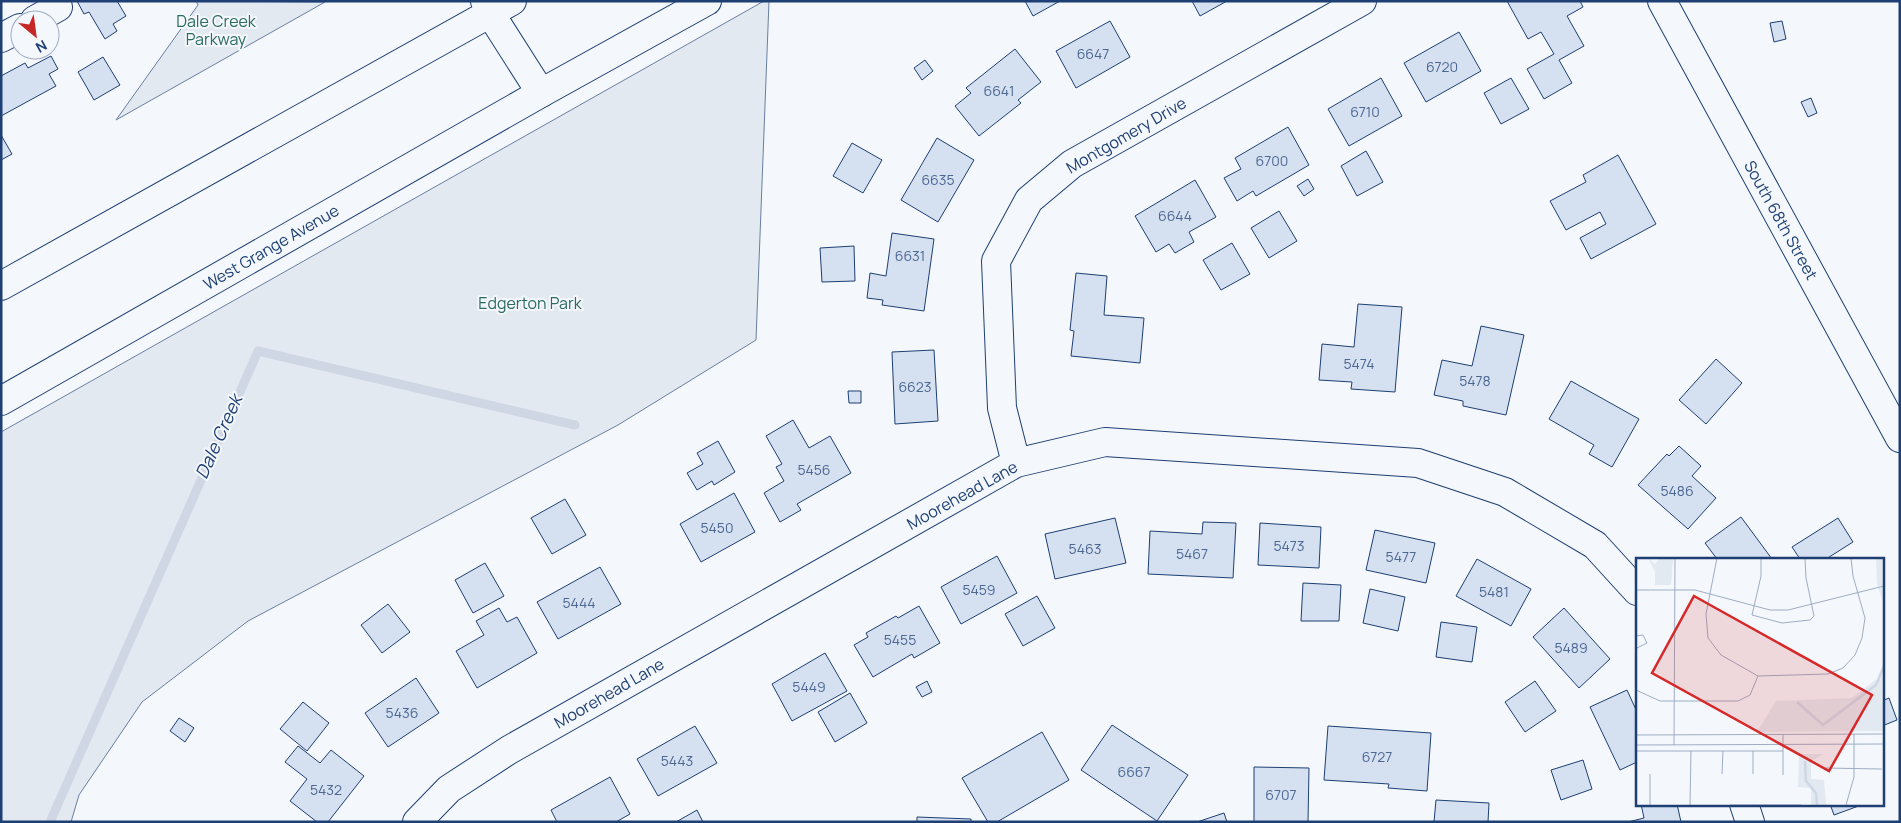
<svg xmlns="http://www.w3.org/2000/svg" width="1901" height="823" font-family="Manrope,sans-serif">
<rect width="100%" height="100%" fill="#f4f7fb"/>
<path fill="#e3e9f0" stroke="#687fa3" d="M 196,1 L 325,2 L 116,120 L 198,5 Z
M 764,1 L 769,1 L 756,340 L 618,425 L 248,621 L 142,702 L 79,795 L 71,822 L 1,822 L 1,432 Z"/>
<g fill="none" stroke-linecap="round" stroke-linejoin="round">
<path stroke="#cfd7e4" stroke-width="9" d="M 50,822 L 258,351 L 575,425"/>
</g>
<path fill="#d5e0f0" stroke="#1d3f73" d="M 77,1 L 117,1 L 126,16 L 113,24 L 117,31 L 105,39 L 89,12 L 84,14 Z
M 1025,1 L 1060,1 L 1033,16 Z
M 1192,1 L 1227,1 L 1200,16 Z
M 1507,1 L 1580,1 L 1583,7 L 1567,16 L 1584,46 L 1559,60 L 1572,83 L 1544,99 L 1527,69 L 1554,54 L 1541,32 L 1528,39 Z
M 1110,21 L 1130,57 L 1076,88 L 1056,51 Z
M 1782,21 L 1786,39 L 1774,42 L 1770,23 Z
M 1459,32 L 1481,71 L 1426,102 L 1404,63 Z
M 1015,49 L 1041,82 L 1018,100 L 1021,103 L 979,136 L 955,106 L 971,93 L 966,88 Z
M 51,56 L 58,69 L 49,74 L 56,86 L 1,116 L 1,76 L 25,63 L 28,68 Z
M 103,57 L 120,85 L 94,100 L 78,72 Z
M 925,60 L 933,71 L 922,80 L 914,68 Z
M 1381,78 L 1402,116 L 1349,146 L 1328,109 Z
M 1511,78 L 1529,109 L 1501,124 L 1484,93 Z
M 1811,98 L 1817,113 L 1808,117 L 1801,102 Z
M 1288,127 L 1309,165 L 1256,196 L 1253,191 L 1237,201 L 1224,178 L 1241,169 L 1235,158 Z
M 1,135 L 12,154 L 1,160 Z
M 937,138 L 974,160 L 938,222 L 901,200 Z
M 852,143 L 882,160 L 863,193 L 833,176 Z
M 1366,151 L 1383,182 L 1357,196 L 1341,166 Z
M 1618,155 L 1656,224 L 1591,259 L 1580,238 L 1606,224 L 1600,212 L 1566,230 L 1550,201 L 1586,182 L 1583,175 Z
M 1308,179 L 1314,189 L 1304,196 L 1297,186 Z
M 1195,180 L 1216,217 L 1189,232 L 1194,242 L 1175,253 L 1169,244 L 1156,252 L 1135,216 Z
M 1279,211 L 1297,241 L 1269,258 L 1251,228 Z
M 892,233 L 934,239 L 924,311 L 882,305 L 883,300 L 867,298 L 870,273 L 886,276 Z
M 1232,243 L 1250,274 L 1221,290 L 1203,260 Z
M 854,246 L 855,281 L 822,282 L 820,248 Z
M 1076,273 L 1107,276 L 1104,315 L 1144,318 L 1140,363 L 1071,356 L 1074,331 L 1070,330 Z
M 1358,304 L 1402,307 L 1395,392 L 1351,389 L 1352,382 L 1319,380 L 1322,344 L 1354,347 Z
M 1481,326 L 1524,335 L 1506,415 L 1463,406 L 1463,401 L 1434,395 L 1442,360 L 1472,366 Z
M 934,350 L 938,421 L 895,424 L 892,352 Z
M 1716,359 L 1742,383 L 1706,424 L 1679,400 Z
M 1571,381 L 1639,419 L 1612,467 L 1589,454 L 1594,445 L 1549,419 Z
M 848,391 L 861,391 L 861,403 L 849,403 Z
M 793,420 L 809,448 L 830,436 L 851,473 L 797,504 L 801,510 L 780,522 L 764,493 L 784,481 L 776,467 L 782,464 L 766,436 Z
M 718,441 L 735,472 L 714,485 L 712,481 L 697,490 L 687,473 L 703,464 L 697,453 Z
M 1679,446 L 1701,466 L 1692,476 L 1716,498 L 1688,529 L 1638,485 L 1667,454 L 1669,456 Z
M 734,493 L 755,532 L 701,562 L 680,524 Z
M 565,499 L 586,535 L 552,554 L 531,518 Z
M 1741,517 L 1772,559 L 1717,559 L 1705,543 Z
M 1115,518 L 1126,563 L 1055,579 L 1045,534 Z
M 1838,518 L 1853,542 L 1826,559 L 1800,559 L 1792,547 Z
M 1203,522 L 1236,523 L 1233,578 L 1148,574 L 1150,531 L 1202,534 Z
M 1260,523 L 1321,527 L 1319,568 L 1258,565 Z
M 1375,530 L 1435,543 L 1426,583 L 1366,570 Z
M 997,556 L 1017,593 L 961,624 L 941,587 Z
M 1477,559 L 1531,589 L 1511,626 L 1456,596 Z
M 485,563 L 504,596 L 473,613 L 455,580 Z
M 600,567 L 621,604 L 558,639 L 537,602 Z
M 1303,583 L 1341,585 L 1339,621 L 1301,621 Z
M 1370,589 L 1405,597 L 1398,631 L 1363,623 Z
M 1037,596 L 1055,628 L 1023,646 L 1005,614 Z
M 388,604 L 410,632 L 382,653 L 361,625 Z
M 919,606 L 940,643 L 914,658 L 912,654 L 873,677 L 854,645 L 868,637 L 866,633 L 896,616 L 898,618 Z
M 499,608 L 507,622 L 517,617 L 537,653 L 477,688 L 456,651 L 484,635 L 476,621 Z
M 1564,608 L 1610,659 L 1579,688 L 1533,637 Z
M 1441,622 L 1477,627 L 1472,662 L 1436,657 Z
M 825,653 L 847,691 L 792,721 L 772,684 Z
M 416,678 L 439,713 L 388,747 L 365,713 Z
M 927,681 L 932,692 L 922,697 L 916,687 Z
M 1535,681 L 1556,711 L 1525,732 L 1505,702 Z
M 1627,690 L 1637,712 L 1637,762 L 1620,770 L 1590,707 Z
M 850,693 L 867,723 L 835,742 L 818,712 Z
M 1889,698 L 1897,720 L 1882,726 L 1882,701 Z
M 303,702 L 329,723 L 307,751 L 280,729 Z
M 179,718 L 194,728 L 185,742 L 170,731 Z
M 1112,725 L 1188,775 L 1157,821 L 1081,770 Z
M 695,726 L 717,763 L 658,796 L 637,759 Z
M 1328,726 L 1431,733 L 1427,791 L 1388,788 L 1389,784 L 1324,780 Z
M 1042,732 L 1069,780 L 997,822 L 988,822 L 962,778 Z
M 298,746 L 320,763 L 331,750 L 364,776 L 328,822 L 317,822 L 290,801 L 307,779 L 285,762 Z
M 1583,760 L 1592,789 L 1561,800 L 1551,770 Z
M 1254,767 L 1309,768 L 1308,822 L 1254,822 Z
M 610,777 L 630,814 L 616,822 L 557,822 L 551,810 Z
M 1436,800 L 1489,803 L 1488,822 L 1434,822 Z
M 1641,804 L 1677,804 L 1681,822 L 1628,822 L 1644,818 Z
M 1830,804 L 1864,804 L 1834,815 Z
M 697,810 L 703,822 L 676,822 Z
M 1224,813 L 1227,822 L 1197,822 Z
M 917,817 L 971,819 L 971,822 L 917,822 Z"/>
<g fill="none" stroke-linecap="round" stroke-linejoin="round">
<g stroke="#1d3f73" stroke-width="30">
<path id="street" d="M 485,1 L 490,13 L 541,93
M 35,20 L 58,7
M 1,38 L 20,28
M 1016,463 L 1002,408 L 996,261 L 1029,200 L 1072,164 L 1362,1
M 1744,804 L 1750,822
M 417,822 L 449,789 L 509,750 L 1016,463 L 1105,442 L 1418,463 L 1505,492 L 1595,545 L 1637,591"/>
</g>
<g stroke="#1d3f73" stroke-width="30">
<path id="secondary" d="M 1662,1 L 1900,438
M 1,286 L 512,1
M 1,401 L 541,93 L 707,1"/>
</g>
<use href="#street" stroke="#f4f7fb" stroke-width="28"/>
<use href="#secondary" stroke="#f4f7fb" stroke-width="28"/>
</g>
<g text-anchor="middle" stroke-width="4" stroke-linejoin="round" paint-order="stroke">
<g font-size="14" fill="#4b6792">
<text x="1093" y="59">6647</text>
<text x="1442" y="72">6720</text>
<text x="999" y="96">6641</text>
<text x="1365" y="117">6710</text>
<text x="1272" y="166">6700</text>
<text x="938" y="185">6635</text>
<text x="1175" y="221">6644</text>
<text x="910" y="261">6631</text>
<text x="1359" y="369">5474</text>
<text x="1475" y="386">5478</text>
<text x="915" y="392">6623</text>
<text x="814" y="475">5456</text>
<text x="1677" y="496">5486</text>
<text x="717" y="533">5450</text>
<text x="1289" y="551">5473</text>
<text x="1085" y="554">5463</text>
<text x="1192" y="559">5467</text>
<text x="1401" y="562">5477</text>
<text x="979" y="595">5459</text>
<text x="1494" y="597">5481</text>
<text x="579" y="608">5444</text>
<text x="900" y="645">5455</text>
<text x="1571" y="653">5489</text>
<text x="809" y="692">5449</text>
<text x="402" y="718">5436</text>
<text x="1377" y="762">6727</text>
<text x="677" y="766">5443</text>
<text x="1134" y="777">6667</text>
<text x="326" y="795">5432</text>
<text x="1281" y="800">6707</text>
</g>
<g font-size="16" fill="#2c6c60" stroke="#f4f7fb">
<text x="216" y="27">Dale Creek<tspan x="216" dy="18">Parkway</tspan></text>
<text x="530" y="309">Edgerton Park</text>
</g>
<g font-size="16" fill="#1d3f73" stroke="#f4f7fb">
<text transform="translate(1126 135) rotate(-30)" y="6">Montgomery Drive</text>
<text transform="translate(1781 220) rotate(61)" y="6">South 68th Street</text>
<text transform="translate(271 247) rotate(-30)" y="6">West Grange Avenue</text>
<text transform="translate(962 495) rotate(-29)" y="6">Moorehead Lane</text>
<text transform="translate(609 693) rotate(-30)" y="6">Moorehead Lane</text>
</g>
<g font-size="18" font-style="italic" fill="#1d3f73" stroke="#f4f7fb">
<text transform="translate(219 437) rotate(-66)" y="6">Dale Creek</text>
</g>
</g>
<g transform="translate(1636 558)">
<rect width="248" height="248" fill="#f4f7fb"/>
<path d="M 12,0 L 19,6 L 24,0 L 37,0 L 35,27 L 19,27 L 19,14 ZM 240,0 L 247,0 L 247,44 L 241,26 ZM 247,106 L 247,173 L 121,174 L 140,143 L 216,140 L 242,120 ZM 163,196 L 188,196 L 175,203 L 175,221 L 188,222 L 190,247 L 175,247 L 175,230 L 162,229 Z" fill="#e3e9f0"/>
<path fill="none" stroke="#cfd7e4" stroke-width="2.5" d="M 161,144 L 187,167 L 240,127 L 248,108M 169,203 L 170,223 L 180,235 L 181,247"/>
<path fill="none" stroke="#9eadc5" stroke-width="1" d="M 81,0 L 70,56 L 72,80 L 85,97 L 122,118 L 192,116 L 207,110 L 219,97 L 226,80 L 229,60 L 217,18 L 215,0M 125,0 L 125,18 L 116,57 L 146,65 L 174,62 L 178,58 L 170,20 L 169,0M 0,32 L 59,32 L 134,52 L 152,52 L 248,28M 0,78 L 7,77 L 11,85 L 1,90M 0,85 L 0,113M 0,132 L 24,143 L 102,143 L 114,137 L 122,118M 0,177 L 248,176M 0,187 L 248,186M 38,187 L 39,0M 0,193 L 147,193M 117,193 L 117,216M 188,210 L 246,211M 86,216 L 87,193M 147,217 L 147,177M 14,247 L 14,216M 54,247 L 55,193M 94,247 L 165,247M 210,247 L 218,219 L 218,176"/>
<path fill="#d62828" fill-opacity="0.15" stroke="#d62828" stroke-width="2.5" d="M 58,38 L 236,137 L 193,213 L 16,115 Z"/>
<rect width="248" height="248" fill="none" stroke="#1d3f73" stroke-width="2.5"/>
</g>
<rect width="1901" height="823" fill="none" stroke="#1d3f73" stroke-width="5"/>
<g transform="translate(35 35) rotate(151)"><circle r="24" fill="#f4f7fb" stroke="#9eadc5"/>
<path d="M0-4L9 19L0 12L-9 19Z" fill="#c62828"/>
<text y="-8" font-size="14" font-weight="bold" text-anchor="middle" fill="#1d3f73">N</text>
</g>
</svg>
